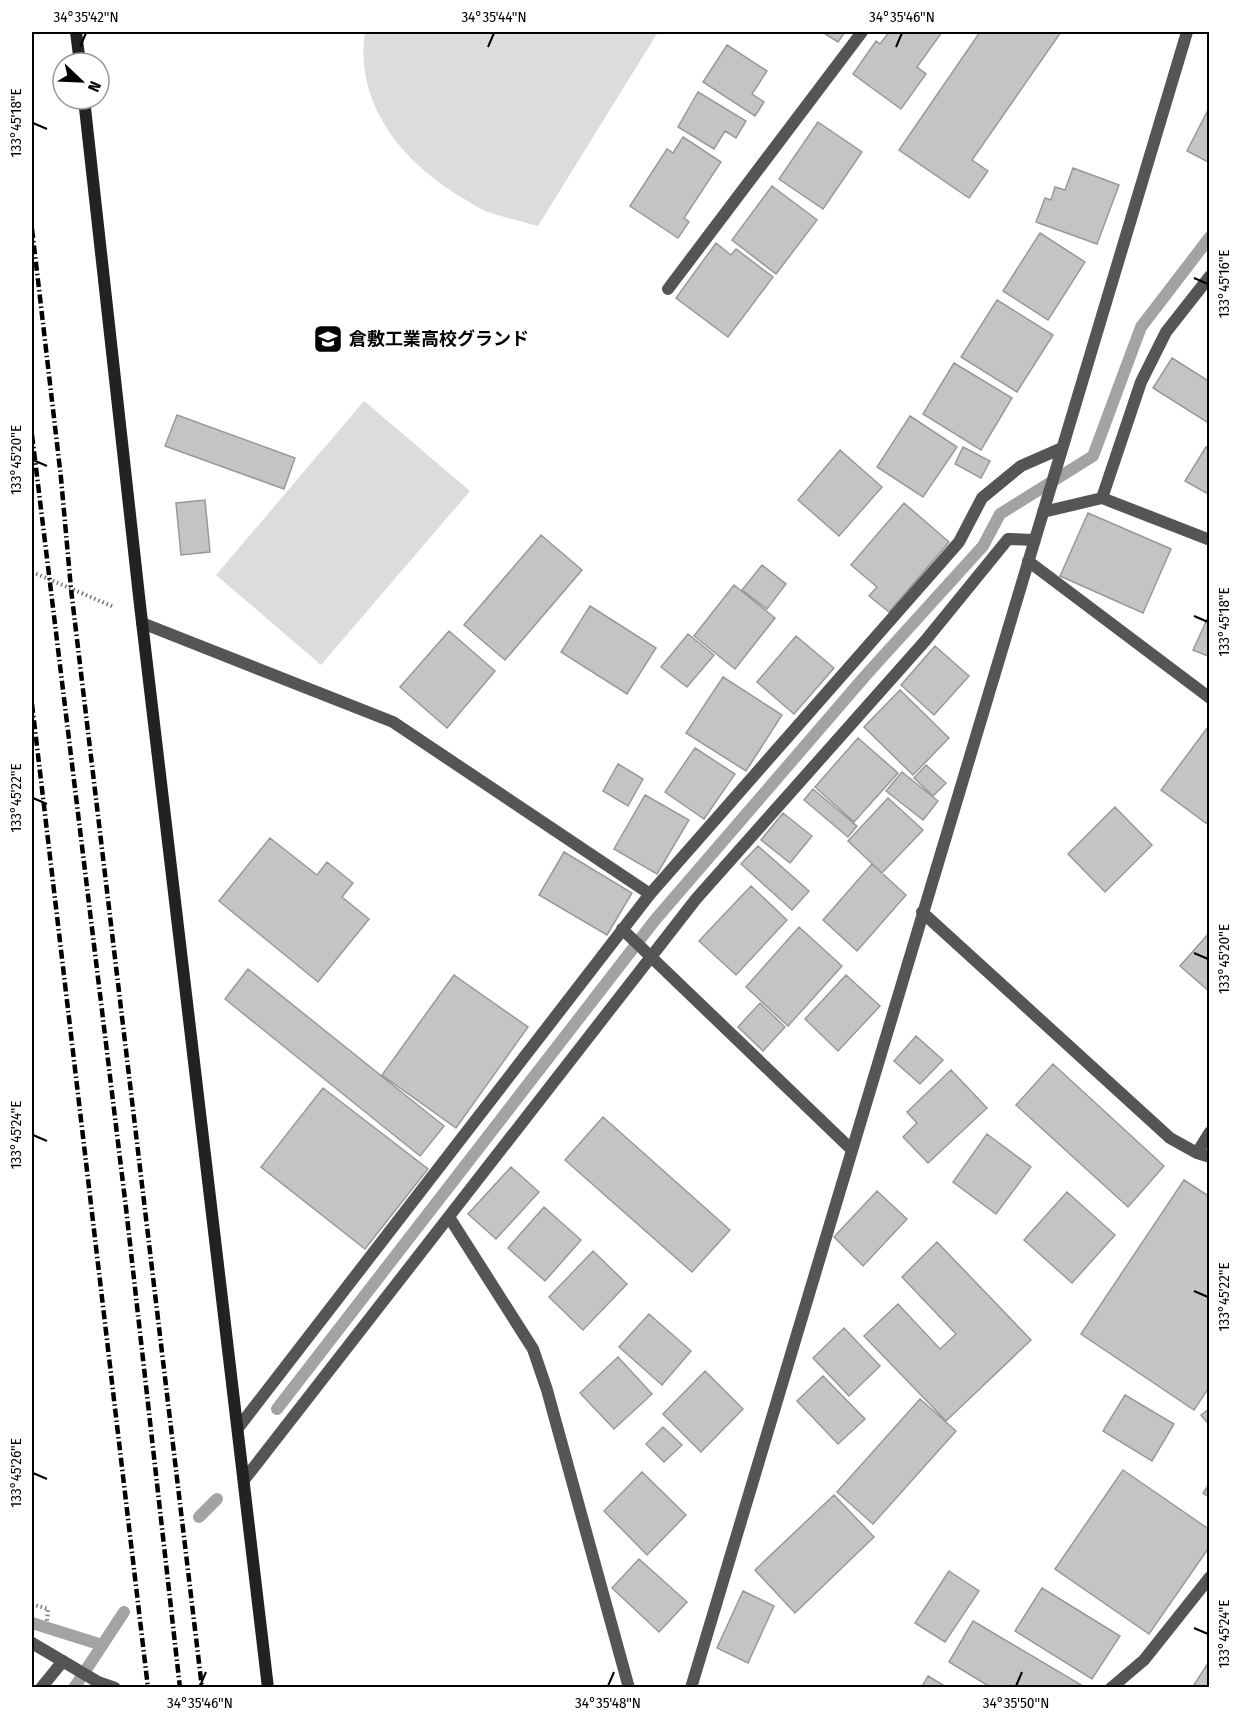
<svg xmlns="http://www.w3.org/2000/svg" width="1241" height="1719" font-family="'Fira Sans Condensed','Noto Sans JP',sans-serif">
<rect width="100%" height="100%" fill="#fff"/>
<path fill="#dcdcdc" d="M 365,32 L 658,32 L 538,226 C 520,221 502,217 485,211 C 476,207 468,201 461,197 C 402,162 354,103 365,32 Z
M 364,401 L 470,491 L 321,665 L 216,575 Z"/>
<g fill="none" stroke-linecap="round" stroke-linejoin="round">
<path stroke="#a3a3a3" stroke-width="12" d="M 277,1409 L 655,920 L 866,675 L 983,546 L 1000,514 L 1093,456 L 1141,327 L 1210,237
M 199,1517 L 217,1499
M 32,1623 L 102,1645
M 74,1688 L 124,1612"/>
</g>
<path fill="#c4c4c4" stroke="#999" stroke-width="1.5" d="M 822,32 L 845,32 L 838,42 Z
M 889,32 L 942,32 L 917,67 L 926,74 L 901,109 L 853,74 L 876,41 L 880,44 Z
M 980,32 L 1061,32 L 972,160 L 988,171 L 969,198 L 899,150 Z
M 727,45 L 767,71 L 752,94 L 764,102 L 755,116 L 703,82 Z
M 698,92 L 746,121 L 736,138 L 725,131 L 714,149 L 678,127 Z
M 1210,106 L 1210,163 L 1187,151 Z
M 818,122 L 862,152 L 823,209 L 779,179 Z
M 683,137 L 721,162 L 684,218 L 689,222 L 678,238 L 630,206 L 667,149 L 673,153 Z
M 1073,168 L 1119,185 L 1097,244 L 1036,222 L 1045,198 L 1051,200 L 1055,187 L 1065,190 Z
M 772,186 L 817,220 L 776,274 L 732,240 Z
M 1040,233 L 1085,262 L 1048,320 L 1003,291 Z
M 716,243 L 731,255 L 736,249 L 773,277 L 728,337 L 676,298 Z
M 997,300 L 1053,335 L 1017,392 L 961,357 Z
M 1172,358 L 1210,382 L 1210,424 L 1153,388 Z
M 954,363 L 1012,398 L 981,450 L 923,414 Z
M 177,415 L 295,458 L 284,489 L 165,446 Z
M 910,416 L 957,447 L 923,497 L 877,467 Z
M 963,447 L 990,461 L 981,478 L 955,464 Z
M 1206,447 L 1210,449 L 1210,495 L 1185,481 Z
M 840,450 L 882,487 L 839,536 L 798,500 Z
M 205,500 L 210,552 L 181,555 L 176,503 Z
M 904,503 L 949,542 L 889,612 L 869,596 L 877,587 L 851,565 Z
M 1088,513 L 1171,549 L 1143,613 L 1060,576 Z
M 541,535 L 582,570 L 505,660 L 464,625 Z
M 762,565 L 786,584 L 767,609 L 742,590 Z
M 734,585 L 775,618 L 735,669 L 694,636 Z
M 590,606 L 656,648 L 627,694 L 561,652 Z
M 1210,613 L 1210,657 L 1193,650 Z
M 449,631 L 495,671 L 447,728 L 400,687 Z
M 688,634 L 714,655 L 687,687 L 661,667 Z
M 796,636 L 834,668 L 794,714 L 757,682 Z
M 935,646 L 969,676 L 934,715 L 901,685 Z
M 723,677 L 782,715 L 746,771 L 686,733 Z
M 900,690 L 949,738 L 913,775 L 864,727 Z
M 1208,727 L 1210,728 L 1210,826 L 1161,790 Z
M 858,738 L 898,773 L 854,822 L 815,787 Z
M 695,748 L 735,774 L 704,819 L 665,792 Z
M 618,764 L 643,779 L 628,806 L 603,791 Z
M 926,765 L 946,783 L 933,796 L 914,778 Z
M 902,772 L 938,801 L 923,820 L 886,791 Z
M 813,789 L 857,826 L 848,837 L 804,800 Z
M 645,795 L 689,820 L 657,874 L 614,849 Z
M 888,798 L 923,830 L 882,873 L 848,841 Z
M 1115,807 L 1152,845 L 1105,892 L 1068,854 Z
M 783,813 L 812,836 L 790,863 L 761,840 Z
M 270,838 L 317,875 L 327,862 L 353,883 L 342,897 L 369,919 L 318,982 L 219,901 Z
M 758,846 L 809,891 L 792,910 L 741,864 Z
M 564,852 L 632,893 L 607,935 L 539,895 Z
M 872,864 L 906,895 L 857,951 L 823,920 Z
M 751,886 L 787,920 L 736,975 L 699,941 Z
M 799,927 L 842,966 L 788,1026 L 746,987 Z
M 1210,932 L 1210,992 L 1180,966 Z
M 248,969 L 444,1126 L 420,1156 L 225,999 Z
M 454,975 L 528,1027 L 456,1128 L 382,1075 Z
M 846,975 L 880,1006 L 838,1051 L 805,1019 Z
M 760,1003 L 785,1027 L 763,1051 L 738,1027 Z
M 916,1036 L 943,1060 L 920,1084 L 894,1061 Z
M 1053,1064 L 1164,1166 L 1128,1207 L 1016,1105 Z
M 951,1070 L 987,1108 L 928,1163 L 903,1137 L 917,1123 L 907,1112 Z
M 323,1088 L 428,1169 L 365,1249 L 261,1167 Z
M 603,1117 L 730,1230 L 692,1272 L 565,1160 Z
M 987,1134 L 1031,1167 L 996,1214 L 953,1182 Z
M 511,1167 L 539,1192 L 496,1239 L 468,1214 Z
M 1184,1180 L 1210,1197 L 1210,1386 L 1194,1410 L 1081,1334 Z
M 877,1191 L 907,1219 L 863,1266 L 834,1237 Z
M 1067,1192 L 1115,1235 L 1072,1283 L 1024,1240 Z
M 544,1207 L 581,1240 L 545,1281 L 508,1248 Z
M 937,1242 L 1031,1340 L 946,1421 L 864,1336 L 898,1304 L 940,1349 L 956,1334 L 902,1277 Z
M 593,1251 L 627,1284 L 583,1330 L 549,1297 Z
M 649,1314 L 691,1351 L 662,1385 L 619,1347 Z
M 844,1328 L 880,1366 L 849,1396 L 813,1358 Z
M 618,1357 L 652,1394 L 614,1429 L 580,1393 Z
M 705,1371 L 743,1409 L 701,1452 L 663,1414 Z
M 823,1376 L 865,1419 L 838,1444 L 797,1401 Z
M 1125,1395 L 1174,1424 L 1152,1461 L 1103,1431 Z
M 920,1399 L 956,1431 L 873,1524 L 837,1492 Z
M 1210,1408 L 1210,1426 L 1201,1415 Z
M 663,1427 L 682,1445 L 664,1462 L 646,1444 Z
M 1123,1470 L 1210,1530 L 1210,1546 L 1149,1634 L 1055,1569 Z
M 642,1472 L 686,1515 L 647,1555 L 604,1511 Z
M 1210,1483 L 1210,1498 L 1203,1493 Z
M 834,1495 L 874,1537 L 795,1613 L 755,1570 Z
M 639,1559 L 687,1602 L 659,1632 L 612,1588 Z
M 949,1571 L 979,1591 L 945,1642 L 915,1623 Z
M 1042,1588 L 1120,1636 L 1092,1679 L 1015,1631 Z
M 743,1591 L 774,1606 L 748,1663 L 717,1648 Z
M 973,1621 L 1083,1686 L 1082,1688 L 992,1688 L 949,1662 Z
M 1210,1660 L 1210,1688 L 1192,1688 Z
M 928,1676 L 948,1688 L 921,1688 Z"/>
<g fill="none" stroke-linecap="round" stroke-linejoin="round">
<path stroke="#777" stroke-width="4" stroke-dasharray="1.5 3" stroke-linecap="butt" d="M 32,572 L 114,607
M 32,1604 L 48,1609 L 47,1621"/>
<path stroke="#555" stroke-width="12" d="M 668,289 L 862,32
M 1102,498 L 1210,540
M 1043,512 L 1102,498 L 1141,382 L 1166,332 L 1210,276
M 1028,561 L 1210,698
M 142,623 L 393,722 L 650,894
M 922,912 L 1170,1138 L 1197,1153 L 1210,1157
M 622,929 L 851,1149
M 1197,1153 L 1210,1132
M 449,1217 L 533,1349 L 547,1390 L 629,1688
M 238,1428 L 650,894 L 959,542 L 982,498 L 1021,466 L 1062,448
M 244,1480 L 696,899 L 925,641 L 1008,539 L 1035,540
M 32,1643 L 98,1682 L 115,1688
M 41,1688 L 63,1661
M 691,1688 L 1187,32
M 1111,1688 L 1144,1660 L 1210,1577"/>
<path stroke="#222" stroke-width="12" d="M 76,32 L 80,63
M 84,99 L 140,605 L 268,1688"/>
<path stroke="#000" stroke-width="4.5" stroke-dasharray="9 3 1.5 3" stroke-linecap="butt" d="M 32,229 L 61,478 L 71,589 L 202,1688
M 32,435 L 126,1208 L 180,1688
M 32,704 L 148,1688"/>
</g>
<path fill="none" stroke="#000" stroke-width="2" d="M 80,47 L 86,33M 488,47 L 494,33M 896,47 L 902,33M 33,123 L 47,129M 1194,278 L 1208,284M 33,460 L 47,466M 1194,616 L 1208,622M 33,798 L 47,804M 1194,953 L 1208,959M 33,1135 L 47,1141M 1194,1291 L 1208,1297M 33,1473 L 47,1479M 1194,1628 L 1208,1634M 200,1686 L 206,1672M 608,1686 L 614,1672M 1016,1686 L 1022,1672"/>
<defs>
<g id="school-square" transform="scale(1.5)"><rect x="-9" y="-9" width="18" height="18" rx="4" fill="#000" stroke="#fff"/><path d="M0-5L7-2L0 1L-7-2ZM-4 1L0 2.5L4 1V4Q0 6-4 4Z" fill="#fff"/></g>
</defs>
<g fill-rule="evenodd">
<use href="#school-square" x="328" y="339"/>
</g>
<g text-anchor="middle" stroke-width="4.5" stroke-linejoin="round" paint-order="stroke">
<g font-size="18" font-weight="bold" fill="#000" stroke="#fff" text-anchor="start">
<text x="349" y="345">倉敷工業高校グランド</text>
</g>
</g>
<rect width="1241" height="1719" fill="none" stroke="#ffffff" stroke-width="66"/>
<g transform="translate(81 81) rotate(113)"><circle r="28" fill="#ffffff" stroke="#999999" stroke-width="1.5"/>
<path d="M0-4.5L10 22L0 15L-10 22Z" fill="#000000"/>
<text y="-9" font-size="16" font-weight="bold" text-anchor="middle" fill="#000000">N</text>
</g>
<rect x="33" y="33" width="1175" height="1653" fill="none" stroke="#000" stroke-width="2"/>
<g font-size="15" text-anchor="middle" fill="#000">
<text x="86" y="22">34°35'42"N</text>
<text x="494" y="22">34°35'44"N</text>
<text x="902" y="22">34°35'46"N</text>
<text transform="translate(16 123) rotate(-90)" y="5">133°45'18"E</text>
<text transform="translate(1224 284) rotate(-90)" y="5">133°45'16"E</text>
<text transform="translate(16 460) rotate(-90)" y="5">133°45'20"E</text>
<text transform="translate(1224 622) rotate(-90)" y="5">133°45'18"E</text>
<text transform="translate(16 798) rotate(-90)" y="5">133°45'22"E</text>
<text transform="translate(1224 959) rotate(-90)" y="5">133°45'20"E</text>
<text transform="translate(16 1135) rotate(-90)" y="5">133°45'24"E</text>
<text transform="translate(1224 1297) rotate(-90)" y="5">133°45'22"E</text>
<text transform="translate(16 1473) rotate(-90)" y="5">133°45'26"E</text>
<text transform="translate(1224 1634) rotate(-90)" y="5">133°45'24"E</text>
<text x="200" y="1708">34°35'46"N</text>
<text x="608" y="1708">34°35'48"N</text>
<text x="1016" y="1708">34°35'50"N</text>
</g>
</svg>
